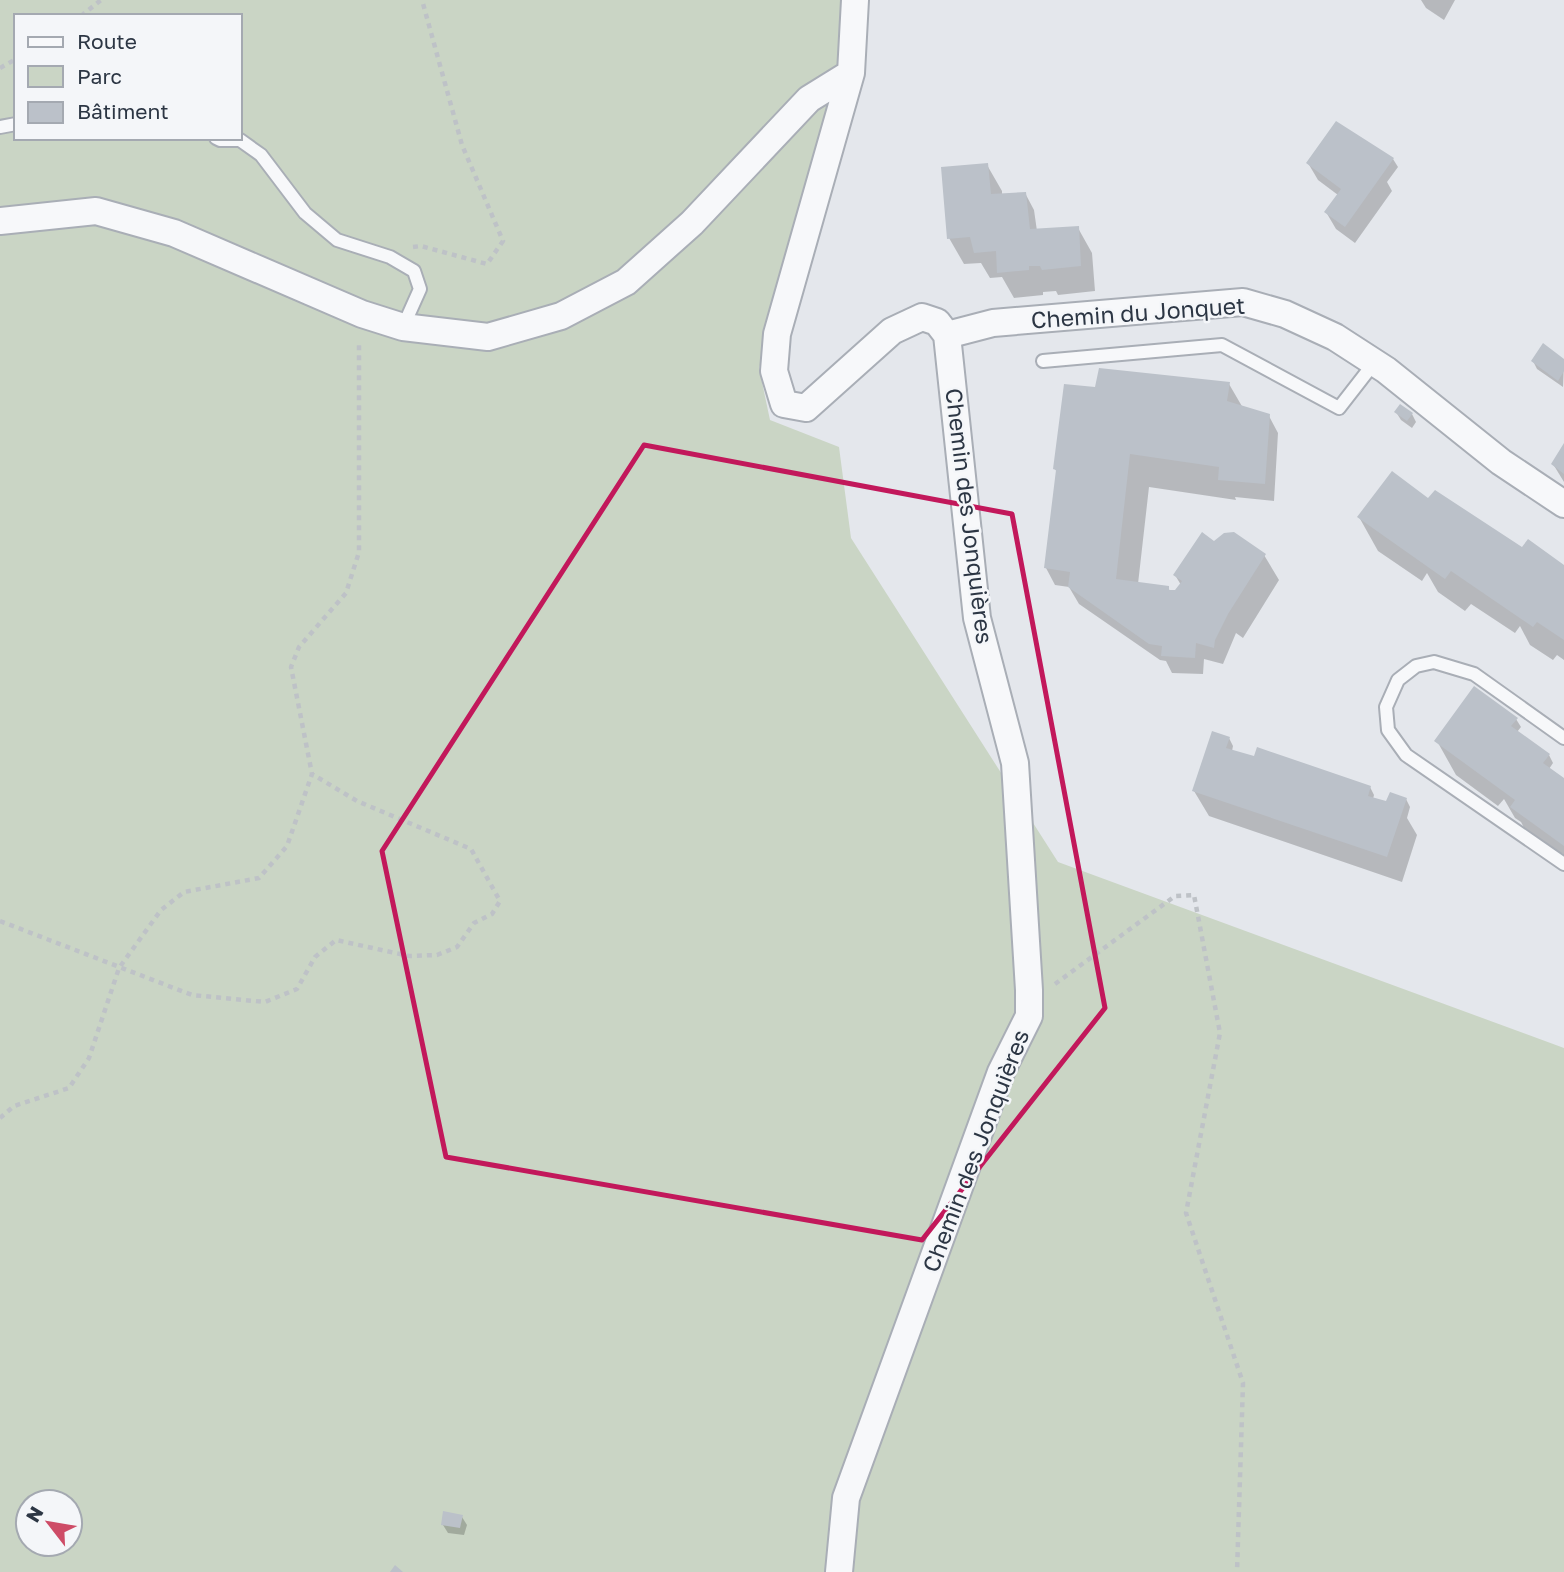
<svg xmlns="http://www.w3.org/2000/svg" width="1564" height="1572" font-family="'Golos Text',sans-serif">
<rect width="100%" height="100%" fill="#e4e7ec"/>
<path fill="#cad5c5" fill-rule="evenodd" d="M 0,0 L 854,0 L 830,143 L 759,368 L 770,420 L 839,447 L 851,538 L 1058,862 L 1564,1048 L 1564,1572 L 0,1572 ZM 16,16 L 240,16 L 240,138 L 16,138 ZM 28,1502 L 70,1502 L 70,1544 L 28,1544 Z"/>
<path fill="#0003" d="M 1421,0 L 1455,0 L 1444,20 L 1426,8 Z
M 1393,159 L 1398,167 L 1387,182 L 1392,191 L 1355,243 L 1336,229 L 1326,212 L 1338,195 L 1318,180 L 1308,163 Z
M 987,165 L 1002,191 L 1002,195 L 1025,193 L 1034,210 L 1037,231 L 1078,228 L 1092,253 L 1095,291 L 1058,295 L 1056,291 L 1043,292 L 1043,295 L 1014,298 L 1002,277 L 990,278 L 981,263 L 964,264 L 949,238 Z
M 1533,361 L 1564,361 L 1563,387 L 1537,369 Z
M 1229,384 L 1243,408 L 1269,416 L 1278,433 L 1274,501 L 1235,497 L 1236,500 L 1149,487 L 1138,584 L 1168,588 L 1171,592 L 1176,592 L 1181,585 L 1175,575 L 1214,543 L 1264,555 L 1279,580 L 1243,638 L 1236,633 L 1223,664 L 1204,659 L 1203,674 L 1172,673 L 1166,661 L 1160,660 L 1079,604 L 1069,587 L 1055,585 L 1046,568 L 1058,474 L 1055,469 L 1097,389 Z
M 1396,412 L 1412,414 L 1416,422 L 1412,428 L 1401,420 Z
M 1564,446 L 1564,482 L 1553,464 Z
M 1428,500 L 1528,554 L 1564,568 L 1564,660 L 1557,655 L 1553,660 L 1530,645 L 1520,626 L 1515,633 L 1471,604 L 1465,611 L 1438,592 L 1427,573 L 1422,581 L 1378,551 L 1359,517 Z
M 1516,719 L 1521,727 L 1517,732 L 1549,755 L 1553,763 L 1549,769 L 1564,780 L 1564,855 L 1562,853 L 1557,860 L 1531,841 L 1521,822 L 1515,818 L 1504,799 L 1498,806 L 1456,775 L 1437,741 Z
M 1229,738 L 1233,746 L 1232,751 L 1255,761 L 1370,787 L 1374,795 L 1373,799 L 1388,803 L 1406,799 L 1410,807 L 1407,818 L 1417,835 L 1402,882 L 1209,816 L 1194,791 Z
M 462,1517 L 467,1525 L 464,1535 L 448,1533 L 443,1525 Z"/>
<path fill="#bbc1c9" d="M 1336,121 L 1394,158 L 1345,227 L 1324,212 L 1341,189 L 1306,163 Z
M 988,163 L 991,194 L 1026,192 L 1030,229 L 1079,226 L 1081,266 L 1042,270 L 1040,266 L 1029,266 L 1029,270 L 997,273 L 996,251 L 974,253 L 970,237 L 947,239 L 941,167 Z
M 1543,343 L 1564,359 L 1564,371 L 1558,381 L 1531,361 Z
M 1099,368 L 1230,382 L 1227,401 L 1270,414 L 1265,484 L 1218,480 L 1219,467 L 1130,454 L 1116,579 L 1169,586 L 1169,590 L 1175,590 L 1182,581 L 1173,575 L 1202,532 L 1214,541 L 1224,533 L 1234,532 L 1266,554 L 1228,614 L 1215,640 L 1214,648 L 1196,643 L 1195,658 L 1161,656 L 1162,646 L 1149,644 L 1068,587 L 1070,572 L 1044,568 L 1056,470 L 1053,469 L 1064,384 L 1095,387 Z
M 1400,404 L 1413,413 L 1407,421 L 1394,412 Z
M 1564,443 L 1564,474 L 1551,464 Z
M 1392,471 L 1428,498 L 1435,490 L 1522,547 L 1528,539 L 1564,565 L 1564,640 L 1537,622 L 1533,627 L 1451,571 L 1445,579 L 1357,517 Z
M 1474,686 L 1518,718 L 1511,726 L 1550,754 L 1543,763 L 1564,778 L 1564,846 L 1510,807 L 1515,800 L 1434,741 Z
M 1212,731 L 1230,737 L 1226,748 L 1254,756 L 1257,747 L 1371,786 L 1368,796 L 1386,801 L 1390,792 L 1407,798 L 1387,857 L 1192,791 Z
M 443,1511 L 463,1515 L 460,1528 L 441,1525 Z
M 395,1565 L 403,1572 L 390,1572 Z"/>
<g fill="none" stroke-linecap="round" stroke-linejoin="round">
<g stroke="#a9aeb6" stroke-width="16">
<path id="service" d="M 0,127 L 16,124
M 216,138 L 220,140 L 240,140 L 261,155 L 305,213 L 337,240 L 390,257 L 414,271 L 420,289 L 403,327
M 1043,361 L 1222,345 L 1339,408 L 1374,363
M 1564,738 L 1474,674 L 1434,662 L 1416,666 L 1398,680 L 1386,707 L 1388,730 L 1406,755 L 1564,864"/>
</g>
<g stroke="#a9aeb6" stroke-width="30">
<path id="minor" d="M 0,221 L 96,211 L 174,233 L 362,314 L 403,327 L 488,337 L 561,316 L 626,282 L 692,223 L 809,99 L 851,73
M 947,335 L 993,323 L 1243,302 L 1285,314 L 1335,337 L 1386,370 L 1501,462 L 1564,504
M 839,1572 L 846,1498 L 1001,1072 L 1029,1016 L 1029,990 L 1015,763 L 977,618 L 947,335 L 937,322 L 922,317 L 892,331 L 806,408 L 784,404 L 774,371 L 777,334 L 851,73 L 855,0"/>
</g>
<path stroke="#bec2c7" stroke-width="4.5" stroke-dasharray="5 5" stroke-linecap="butt" d="M 81,16 L 101,0
M 0,68 L 16,59
M 413,247 L 421,246 L 487,264 L 503,241 L 462,145 L 422,0
M 0,921 L 192,995 L 265,1002 L 297,989 L 315,957 L 336,940 L 409,956 L 437,955 L 457,947 L 474,923 L 492,914 L 500,901 L 471,849 L 357,801 L 312,774
M 1055,984 L 1175,896 L 1194,895 L 1220,1033 L 1186,1213 L 1243,1383 L 1237,1572
M 0,1118 L 14,1106 L 69,1088 L 89,1058 L 119,968 L 161,910 L 184,892 L 259,878 L 287,846 L 312,774 L 291,667 L 299,647 L 346,593 L 359,552 L 359,341"/>
<use href="#service" stroke="#f7f8fa" stroke-width="12"/>
<use href="#minor" stroke="#f7f8fa" stroke-width="26"/>
</g>
<path fill="none" stroke="#c2185b" stroke-width="5" stroke-linejoin="round" d="M 644,445 L 1012,514 L 1105,1008 L 922,1240 L 446,1157 L 382,851 Z"/>
<g text-anchor="middle" stroke-width="5" stroke-linejoin="round" paint-order="stroke">
<g font-size="23" fill="#2c3644" stroke="#f4f6f9">
<text transform="translate(1138 313) rotate(-4)" y="8">Chemin du Jonquet</text>
<text transform="translate(969 516) rotate(83)" y="8">Chemin des Jonquières</text>
<text transform="translate(976 1151) rotate(-69)" y="8">Chemin des Jonquières</text>
</g>
</g>
<rect x="14" y="14" width="228" height="126" fill="#f4f6f9" stroke="#a4a9b1" stroke-width="2"/>
<rect x="28" y="37" width="35" height="10" fill="#f7f8fa" stroke="#a4a9b1" stroke-width="2"/>
<text x="77" y="49" font-size="21" fill="#2c3644">Route</text>
<rect x="28" y="66" width="35" height="21" fill="#cad5c5" stroke="#a4a9b1" stroke-width="2"/>
<text x="77" y="84" font-size="21" fill="#2c3644">Parc</text>
<rect x="28" y="102" width="35" height="21" fill="#bbc1c9" stroke="#a4a9b1" stroke-width="2"/>
<text x="77" y="119" font-size="21" fill="#2c3644">Bâtiment</text>
<g transform="translate(49 1523) rotate(301)"><circle r="33" fill="#f4f6f9" stroke="#a4a9b1" stroke-width="2"/>
<path d="M0-5L12 26L0 18L-12 26Z" fill="#ce4c67"/>
<text y="-10" font-size="19" font-weight="bold" text-anchor="middle" fill="#2c3644">N</text>
</g>
</svg>
